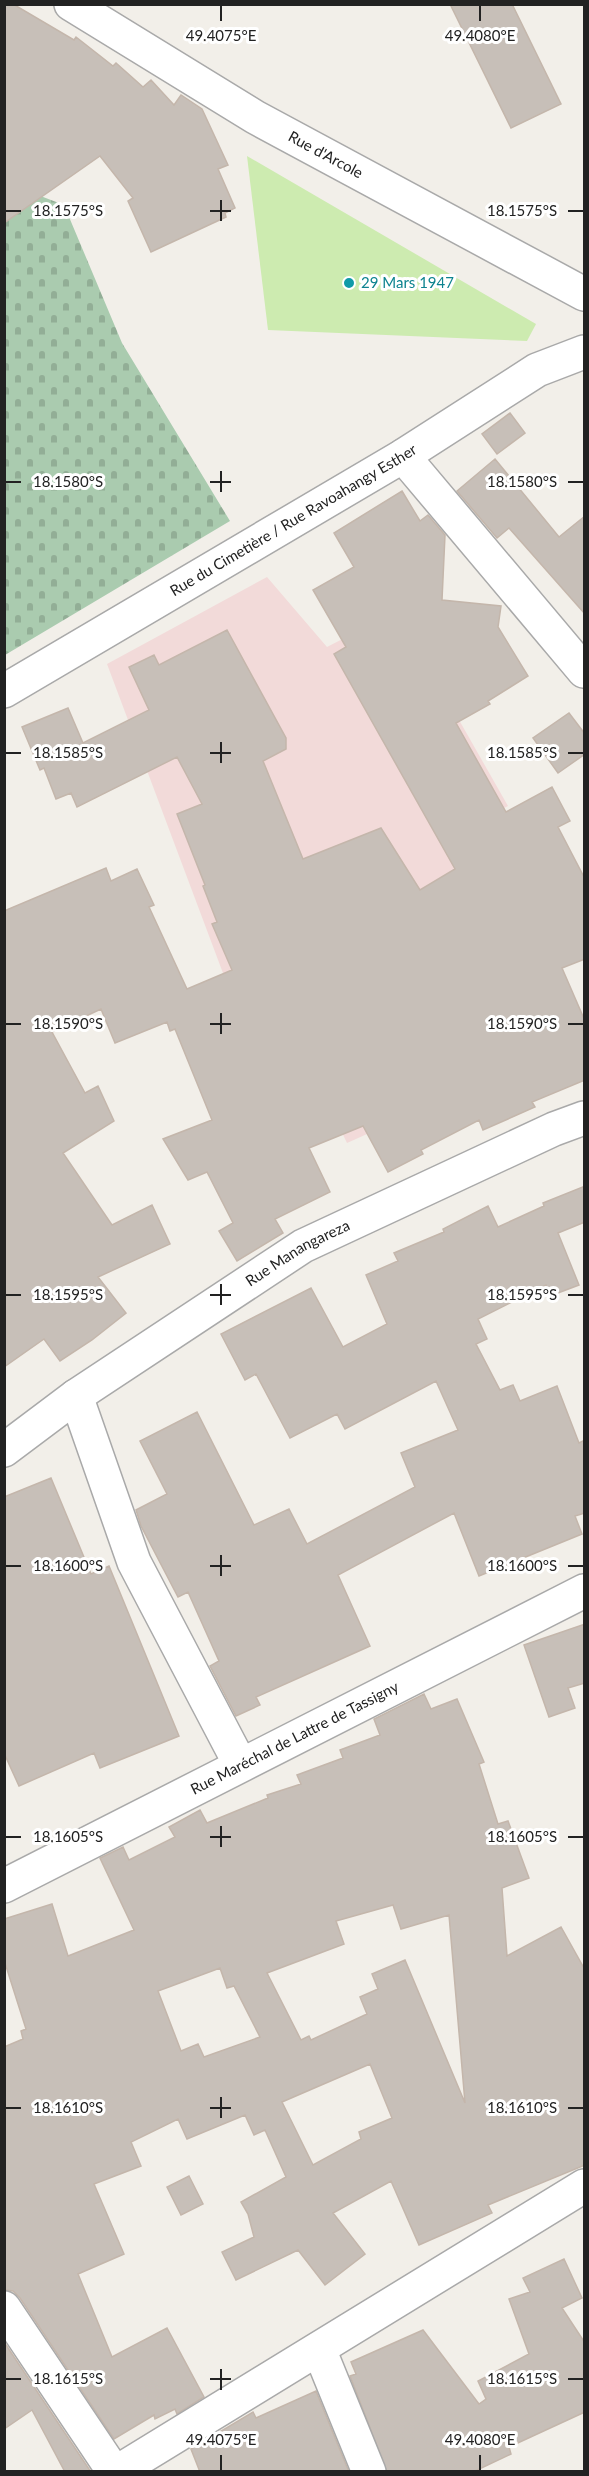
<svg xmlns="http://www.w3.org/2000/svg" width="589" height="2476" font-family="Lato,sans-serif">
<defs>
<pattern id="cemetery-stones" width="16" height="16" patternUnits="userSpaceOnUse" patternTransform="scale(1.5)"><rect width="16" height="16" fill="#aacbaf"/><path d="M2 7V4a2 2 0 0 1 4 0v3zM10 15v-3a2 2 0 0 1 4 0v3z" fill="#92ae96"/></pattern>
</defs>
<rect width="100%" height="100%" fill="#f2efe9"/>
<path fill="#f2dad9" d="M 267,577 L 327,647 L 397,611 L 508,806 L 449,836 L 529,1017 L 443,1100 L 347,1143 L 310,1067 L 265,1085 L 107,664 Z"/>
<path fill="#cdebb0" d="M 247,156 L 536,324 L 527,341 L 268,330 Z"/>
<path fill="url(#cemetery-stones)" d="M 4,182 L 64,205 L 122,343 L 230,521 L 5,655 Z"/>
<path fill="#c7bfb8" stroke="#c4b6ab" stroke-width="1.5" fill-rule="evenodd" d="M 4,4 L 13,4 L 74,40 L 76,37 L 113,66 L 116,63 L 143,87 L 151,80 L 174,105 L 181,95 L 202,109 L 228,165 L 218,169 L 235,208 L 225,213 L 226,217 L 151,252 L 128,201 L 133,198 L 100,156 L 4,223 Z
M 450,4 L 512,4 L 561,104 L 511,128 Z
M 510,413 L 525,433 L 497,454 L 482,434 Z
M 495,459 L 559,537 L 585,516 L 585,614 L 509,528 L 497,538 L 457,491 Z
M 402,491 L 420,521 L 428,515 L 445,535 L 442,600 L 501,606 L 498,627 L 528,676 L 488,701 L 490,704 L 456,723 L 506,812 L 552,787 L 570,821 L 558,827 L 585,879 L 585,959 L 562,968 L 585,1021 L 585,1080 L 532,1102 L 535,1107 L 483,1130 L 479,1120 L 421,1150 L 423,1154 L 388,1172 L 363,1126 L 309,1148 L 330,1192 L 275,1219 L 283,1233 L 237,1261 L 219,1231 L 233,1223 L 207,1172 L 188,1180 L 163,1139 L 212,1120 L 175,1029 L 170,1031 L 167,1022 L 115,1043 L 101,1009 L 52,1032 L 85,1093 L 98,1086 L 114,1121 L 63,1153 L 112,1225 L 152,1205 L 170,1244 L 98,1277 L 126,1313 L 92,1340 L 60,1361 L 44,1339 L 4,1367 L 4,911 L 106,868 L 111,881 L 137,869 L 154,905 L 149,907 L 187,989 L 232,970 L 212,924 L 217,922 L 203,886 L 205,885 L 177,814 L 202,804 L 177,757 L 77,807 L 71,793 L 56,799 L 44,768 L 40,770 L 22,727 L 68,708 L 83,743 L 149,710 L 129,667 L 154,655 L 159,665 L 227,630 L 286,738 L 286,749 L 263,761 L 303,859 L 381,828 L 420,890 L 455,869 L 334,654 L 346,647 L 313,590 L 354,567 L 334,533 Z
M 569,713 L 585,734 L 585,754 L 558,773 L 533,738 Z
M 585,1186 L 585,1222 L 558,1233 L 579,1285 L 550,1296 L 546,1285 L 478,1319 L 487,1339 L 476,1344 L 500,1390 L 513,1385 L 520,1401 L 557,1386 L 579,1443 L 585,1440 L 585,1513 L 575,1516 L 582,1534 L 479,1576 L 454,1513 L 338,1575 L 370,1646 L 256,1697 L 260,1705 L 236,1716 L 210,1666 L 219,1661 L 188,1592 L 178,1597 L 141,1526 L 136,1510 L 167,1494 L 140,1441 L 197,1412 L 254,1525 L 289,1509 L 307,1544 L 415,1487 L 401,1453 L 458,1430 L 436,1381 L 345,1429 L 337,1414 L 290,1438 L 256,1374 L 245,1380 L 221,1334 L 311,1288 L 343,1347 L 387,1324 L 366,1275 L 398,1261 L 394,1253 L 444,1232 L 443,1229 L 488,1206 L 498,1227 L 544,1206 L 543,1203 Z
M 51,1478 L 91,1574 L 109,1566 L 179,1736 L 100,1768 L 94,1753 L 19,1786 L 4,1753 L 4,1497 Z
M 585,1624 L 585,1683 L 568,1688 L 575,1708 L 549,1717 L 524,1645 Z
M 424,1694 L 431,1709 L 457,1699 L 484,1762 L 479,1764 L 498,1824 L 508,1821 L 529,1878 L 502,1888 L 507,1956 L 561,1927 L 585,1970 L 585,2165 L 488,2205 L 492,2213 L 419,2245 L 391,2181 L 333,2213 L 365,2254 L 325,2285 L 298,2250 L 236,2280 L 222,2252 L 254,2237 L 248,2214 L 241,2202 L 286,2177 L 265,2130 L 254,2135 L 245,2115 L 187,2139 L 178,2119 L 131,2142 L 141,2166 L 94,2184 L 124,2254 L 78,2274 L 112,2357 L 167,2328 L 204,2397 L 177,2414 L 175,2409 L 155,2419 L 154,2415 L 114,2439 L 20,2298 L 13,2291 L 4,2290 L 4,2047 L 23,2039 L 21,2031 L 26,2029 L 4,1960 L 4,1919 L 52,1904 L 68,1956 L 134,1930 L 100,1858 L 123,1847 L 129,1860 L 175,1837 L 169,1827 L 200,1810 L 207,1823 L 268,1798 L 267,1795 L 301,1784 L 297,1775 L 343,1758 L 340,1750 L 380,1735 L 374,1719 ZM 393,1905 L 401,1929 L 449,1915 L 465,2103 L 405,1960 L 372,1974 L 378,1989 L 360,1997 L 367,2014 L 311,2040 L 309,2036 L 301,2040 L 267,1973 L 344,1944 L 336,1921 ZM 220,1968 L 227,1988 L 234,1986 L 260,2037 L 204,2057 L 198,2044 L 181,2051 L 158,1991 ZM 370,2064 L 392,2118 L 359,2132 L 361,2139 L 313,2165 L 282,2102 Z
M 189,2176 L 203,2204 L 181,2215 L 167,2187 Z
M 564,2259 L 582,2298 L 562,2308 L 585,2343 L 585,2412 L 509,2447 L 511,2454 L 473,2472 L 387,2472 L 350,2376 L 356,2374 L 351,2362 L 423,2330 L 479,2404 L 486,2399 L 478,2381 L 529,2354 L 509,2299 L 530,2292 L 523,2278 Z
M 4,2342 L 91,2472 L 65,2472 L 32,2410 L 4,2429 Z
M 316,2391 L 349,2472 L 200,2472 L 191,2449 L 253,2412 L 256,2418 Z"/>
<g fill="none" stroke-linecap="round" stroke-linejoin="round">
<g stroke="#a9a9a9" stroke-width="36">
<g id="minor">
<path d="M 403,456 L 584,671"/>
<path id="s1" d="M 4,691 L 403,456 L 537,370 L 584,352"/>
<path d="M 76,1396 L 134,1562 L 240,1764"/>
<path id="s2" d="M 4,1450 L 76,1396 L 303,1246 L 554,1129 L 584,1118"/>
<path d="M 4,2308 L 114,2472"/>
<path d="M 319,2349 L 369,2472"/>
<path d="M 117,2472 L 584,2186"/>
</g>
</g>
<g stroke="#a9a9a9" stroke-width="36">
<g id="tertiary">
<path id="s3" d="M 71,4 L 255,117 L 584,294"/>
<path id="s4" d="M 4,1886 L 584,1591"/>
</g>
</g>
<use href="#minor" stroke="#fff" stroke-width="33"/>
<use href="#tertiary" stroke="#fff" stroke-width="33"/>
</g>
<path fill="none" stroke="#222" stroke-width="2" d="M 221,6 L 221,21M 480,6 L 480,21M 221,200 L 221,221M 6,211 L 21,211M 210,211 L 231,211M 568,211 L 583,211M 221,471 L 221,492M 6,482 L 21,482M 210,482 L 231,482M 568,482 L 583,482M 221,742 L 221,763M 6,753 L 21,753M 210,753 L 231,753M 568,753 L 583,753M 221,1013 L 221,1034M 6,1024 L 21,1024M 210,1024 L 231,1024M 568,1024 L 583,1024M 221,1284 L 221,1305M 6,1295 L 21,1295M 210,1295 L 231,1295M 568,1295 L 583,1295M 221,1555 L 221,1576M 6,1566 L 21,1566M 210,1566 L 231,1566M 568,1566 L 583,1566M 221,1826 L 221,1847M 6,1837 L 21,1837M 210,1837 L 231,1837M 568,1837 L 583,1837M 221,2097 L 221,2118M 6,2108 L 21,2108M 210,2108 L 231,2108M 568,2108 L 583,2108M 221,2369 L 221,2390M 6,2379 L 21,2379M 210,2379 L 231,2379M 568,2379 L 583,2379M 221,2455 L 221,2470M 480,2455 L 480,2470"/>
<circle fill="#0f9aa8" stroke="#fff" stroke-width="2" cx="349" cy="283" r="6"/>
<g text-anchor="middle" stroke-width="6" stroke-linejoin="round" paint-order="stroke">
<g font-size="15" fill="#222" stroke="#fff">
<text dy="5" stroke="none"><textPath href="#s3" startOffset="296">Rue d'Arcole</textPath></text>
<text dy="5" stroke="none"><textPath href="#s1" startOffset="336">Rue du Cimetière / Rue Ravoahangy Esther</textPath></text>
<text dy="5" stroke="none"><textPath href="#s2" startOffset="354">Rue Manangareza</textPath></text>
<text dy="5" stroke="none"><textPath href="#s4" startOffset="326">Rue Maréchal de Lattre de Tassigny</textPath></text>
</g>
<g font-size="15" fill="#0d838f" stroke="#fff" text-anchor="start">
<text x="361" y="288">29 Mars 1947</text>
</g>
</g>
<g font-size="15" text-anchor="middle" fill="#222" stroke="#fff" stroke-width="6" stroke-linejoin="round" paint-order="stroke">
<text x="221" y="41">49.4075°E</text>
<text x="480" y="41">49.4080°E</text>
<text x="68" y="216">18.1575°S</text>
<text x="522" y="216">18.1575°S</text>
<text x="68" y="487">18.1580°S</text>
<text x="522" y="487">18.1580°S</text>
<text x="68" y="758">18.1585°S</text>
<text x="522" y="758">18.1585°S</text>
<text x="68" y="1029">18.1590°S</text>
<text x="522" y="1029">18.1590°S</text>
<text x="68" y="1300">18.1595°S</text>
<text x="522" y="1300">18.1595°S</text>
<text x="68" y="1571">18.1600°S</text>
<text x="522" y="1571">18.1600°S</text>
<text x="68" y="1842">18.1605°S</text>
<text x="522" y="1842">18.1605°S</text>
<text x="68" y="2113">18.1610°S</text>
<text x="522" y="2113">18.1610°S</text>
<text x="68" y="2384">18.1615°S</text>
<text x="522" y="2384">18.1615°S</text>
<text x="221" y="2445">49.4075°E</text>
<text x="480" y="2445">49.4080°E</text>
</g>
<rect width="589" height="2476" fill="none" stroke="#222222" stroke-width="12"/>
</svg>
